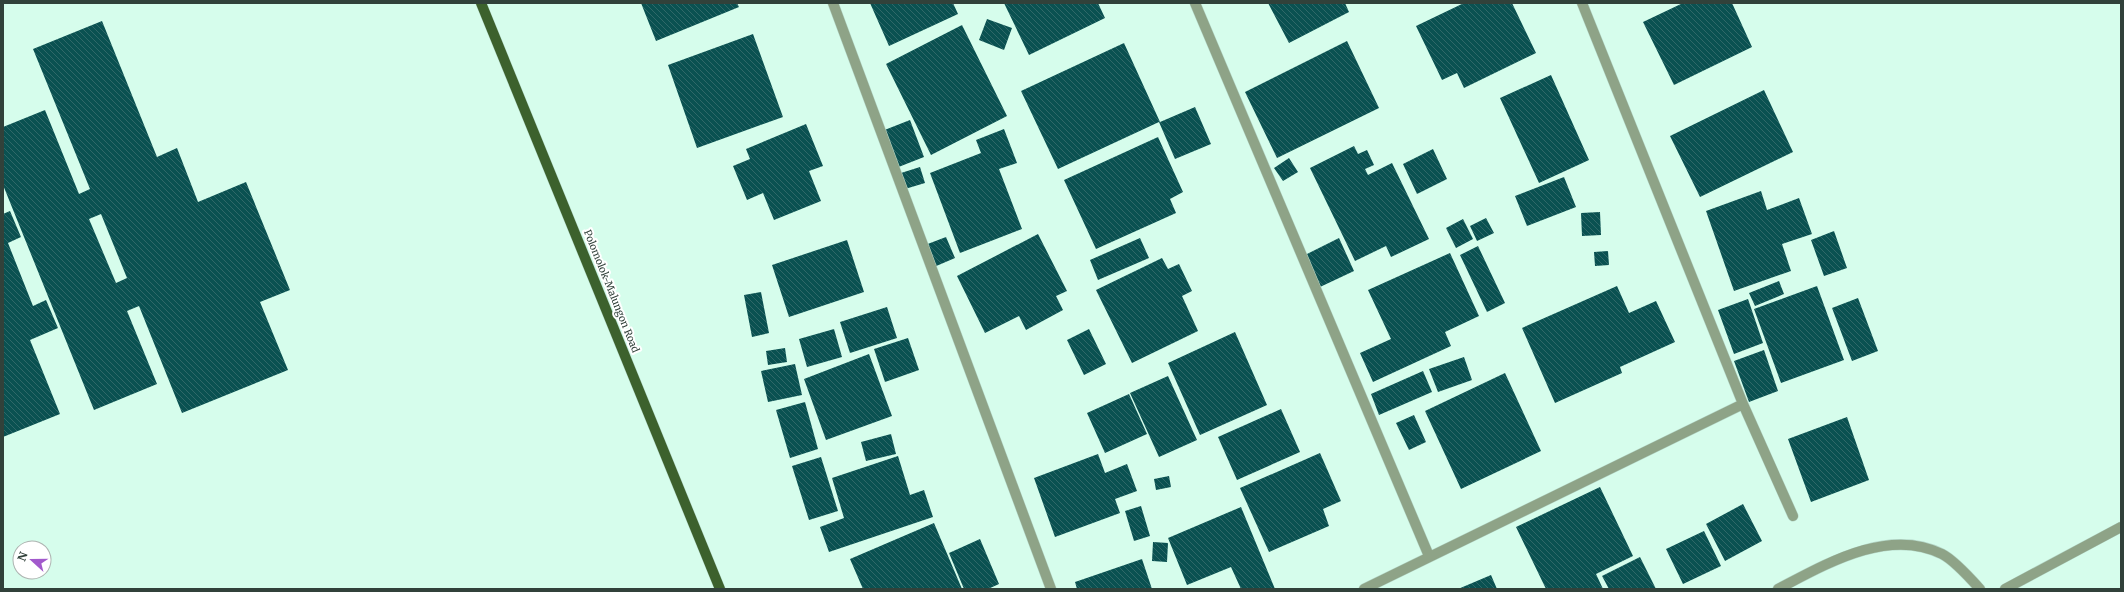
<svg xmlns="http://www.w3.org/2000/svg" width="2124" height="592" font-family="Merriweather,serif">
<defs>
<pattern id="building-back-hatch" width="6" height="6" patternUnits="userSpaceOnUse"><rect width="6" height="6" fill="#0a5151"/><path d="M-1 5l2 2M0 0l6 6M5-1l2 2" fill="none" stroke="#2f6868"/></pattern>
</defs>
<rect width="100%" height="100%" fill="#d6fdec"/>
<path fill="url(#building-back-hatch)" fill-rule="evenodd" d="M 641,3 L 737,3 L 739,7 L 656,41 Z
M 870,3 L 953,3 L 958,14 L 889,46 Z
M 1004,3 L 1098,3 L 1105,18 L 1029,55 Z
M 1268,3 L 1345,3 L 1349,12 L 1289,43 Z
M 1464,3 L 1512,3 L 1536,53 L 1464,88 L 1457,73 L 1442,80 L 1416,26 Z
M 1683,3 L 1732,3 L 1752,47 L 1674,85 L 1643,22 Z
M 987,19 L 1012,28 L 1004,50 L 979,40 Z
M 102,21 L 157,157 L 177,148 L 198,202 L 246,182 L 290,290 L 260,302 L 288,370 L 182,413 L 139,306 L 127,311 L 157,384 L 94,410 L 3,185 L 3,127 L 45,110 L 79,194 L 90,189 L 33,49 ZM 101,214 L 127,278 L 116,283 L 89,219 Z
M 962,25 L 1007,116 L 931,155 L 886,64 Z
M 753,34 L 783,117 L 697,148 L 668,65 Z
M 1347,41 L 1379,108 L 1277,158 L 1245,92 Z
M 1124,43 L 1160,122 L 1195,107 L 1211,144 L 1175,159 L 1159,122 L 1058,169 L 1021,91 Z
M 1551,75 L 1589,160 L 1539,183 L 1500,98 Z
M 1764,90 L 1793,152 L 1700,197 L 1670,136 Z
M 910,120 L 924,157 L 896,168 L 882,131 Z
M 806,124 L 823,166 L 809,171 L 821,201 L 774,220 L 763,193 L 747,200 L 733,166 L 750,159 L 746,149 Z
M 1004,129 L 1017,163 L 999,169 L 1022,229 L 960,253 L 930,173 L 981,153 L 976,140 Z
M 1158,137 L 1183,192 L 1170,199 L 1176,213 L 1096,249 L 1064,180 Z
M 1354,146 L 1358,154 L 1367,150 L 1374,165 L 1365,169 L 1368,175 L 1392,163 L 1429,239 L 1391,257 L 1386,246 L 1355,261 L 1310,168 Z
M 1433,149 L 1447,179 L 1417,194 L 1403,164 Z
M 1289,158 L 1298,172 L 1283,181 L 1274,168 Z
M 920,167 L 925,183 L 905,189 L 901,173 Z
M 1564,177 L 1576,207 L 1527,226 L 1515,196 Z
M 1761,191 L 1767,210 L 1799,198 L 1812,234 L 1782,244 L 1791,271 L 1734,291 L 1706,211 Z
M 10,211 L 21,237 L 8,243 L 33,306 L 46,300 L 58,328 L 30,340 L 60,414 L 3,437 L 3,214 Z
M 1600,212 L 1601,235 L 1582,236 L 1581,213 Z
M 1486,218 L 1494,233 L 1477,241 L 1470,226 Z
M 1463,219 L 1473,239 L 1456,248 L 1446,228 Z
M 1834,231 L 1847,268 L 1824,276 L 1811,240 Z
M 1038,234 L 1067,291 L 1056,296 L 1063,310 L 1026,330 L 1019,316 L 985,333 L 957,276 Z
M 946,237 L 955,258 L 934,267 L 925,245 Z
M 1140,238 L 1149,258 L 1098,280 L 1090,260 Z
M 1339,238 L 1354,271 L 1320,287 L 1305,255 Z
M 847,240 L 864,292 L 789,317 L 772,265 Z
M 1478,246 L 1505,303 L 1487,312 L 1460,255 Z
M 1608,251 L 1609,265 L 1595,266 L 1594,252 Z
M 1450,253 L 1479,316 L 1445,332 L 1451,346 L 1373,382 L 1360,353 L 1391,339 L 1368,290 Z
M 1162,258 L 1168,269 L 1179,264 L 1192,291 L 1182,296 L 1198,331 L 1132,363 L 1096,290 Z
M 1779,281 L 1784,294 L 1755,306 L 1749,293 Z
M 1617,286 L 1629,313 L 1656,301 L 1675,342 L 1620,367 L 1622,373 L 1555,403 L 1522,328 Z
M 1817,286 L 1844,360 L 1781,383 L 1754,309 Z
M 761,292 L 769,333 L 752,337 L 744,295 Z
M 1858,298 L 1878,351 L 1852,361 L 1832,308 Z
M 1748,299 L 1763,343 L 1734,354 L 1718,310 Z
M 887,307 L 897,338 L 850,353 L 840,322 Z
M 834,329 L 842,357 L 807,367 L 799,339 Z
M 1089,329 L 1106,364 L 1084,375 L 1067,340 Z
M 1235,332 L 1267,405 L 1200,435 L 1168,363 Z
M 908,338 L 919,370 L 885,382 L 874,349 Z
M 785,348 L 787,362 L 768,365 L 766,351 Z
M 1764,350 L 1778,391 L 1749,402 L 1734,361 Z
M 869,354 L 892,416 L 826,440 L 804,379 Z
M 1464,357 L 1472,380 L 1438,392 L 1429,369 Z
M 795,364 L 802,395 L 768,402 L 761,371 Z
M 1423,371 L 1432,392 L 1379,415 L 1371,394 Z
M 1505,373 L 1541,451 L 1461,489 L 1425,411 Z
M 1168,376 L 1197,440 L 1159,457 L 1130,393 Z
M 1129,394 L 1147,434 L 1105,453 L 1087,413 Z
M 805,402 L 818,449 L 790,458 L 776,410 Z
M 1281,409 L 1300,452 L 1237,480 L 1218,437 Z
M 1414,415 L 1426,442 L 1409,450 L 1396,423 Z
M 1847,417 L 1869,480 L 1811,502 L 1788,439 Z
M 891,434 L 896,454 L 866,461 L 861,442 Z
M 1320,453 L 1341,501 L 1323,509 L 1329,526 L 1269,552 L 1240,488 Z
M 1098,454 L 1105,473 L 1127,464 L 1137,491 L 1115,499 L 1120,513 L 1055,537 L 1034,478 Z
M 898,456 L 910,495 L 924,490 L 933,517 L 829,552 L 820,527 L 844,518 L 832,478 Z
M 821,457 L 838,511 L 809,520 L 792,466 Z
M 1169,476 L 1171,487 L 1156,490 L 1154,479 Z
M 1600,487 L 1633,556 L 1596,574 L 1603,589 L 1546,589 L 1516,527 Z
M 1743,504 L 1762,541 L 1725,561 L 1706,524 Z
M 1141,506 L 1150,536 L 1134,541 L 1125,511 Z
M 1241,507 L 1275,589 L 1241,589 L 1231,567 L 1187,585 L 1168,538 Z
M 934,523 L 962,589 L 863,589 L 850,559 Z
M 1704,531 L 1721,566 L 1683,584 L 1666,549 Z
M 980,539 L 999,584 L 988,589 L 964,589 L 949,553 Z
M 1153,542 L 1168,543 L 1167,562 L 1152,561 Z
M 1640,557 L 1656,589 L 1609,589 L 1602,576 Z
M 1142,559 L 1152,589 L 1077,589 L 1075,582 Z
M 1491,575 L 1497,589 L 1458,589 Z"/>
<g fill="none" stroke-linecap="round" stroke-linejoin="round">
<g stroke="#b5d7c8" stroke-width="11">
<path id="minor" d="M 833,3 L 1051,589
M 1195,3 L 1429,556
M 1582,3 L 1743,404 L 1793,516
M 1364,589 L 1743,404
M 1778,589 C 1826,564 1888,527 1942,554 C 1954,560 1971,579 1980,589
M 2005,589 L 2121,527"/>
</g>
<g stroke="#b5d7c8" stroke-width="11">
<path id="major" d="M 481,3 L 720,589"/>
</g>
<use href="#minor" stroke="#8ea387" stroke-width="10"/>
<use href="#major" stroke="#3c612d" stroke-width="10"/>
</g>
<g text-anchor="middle" stroke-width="4" stroke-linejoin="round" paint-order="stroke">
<g font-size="10" fill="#31413a" stroke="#fff">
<text transform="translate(612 291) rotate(68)" y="4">Polomolok-Malungon Road</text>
</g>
</g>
<rect width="2124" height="592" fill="none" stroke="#31413a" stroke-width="8"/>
<g transform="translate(32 560) rotate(291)"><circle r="19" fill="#ffffff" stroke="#adb3b0"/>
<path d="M0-3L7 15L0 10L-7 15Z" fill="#a259cc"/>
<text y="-6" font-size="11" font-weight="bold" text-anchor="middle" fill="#31413a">N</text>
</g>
</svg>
